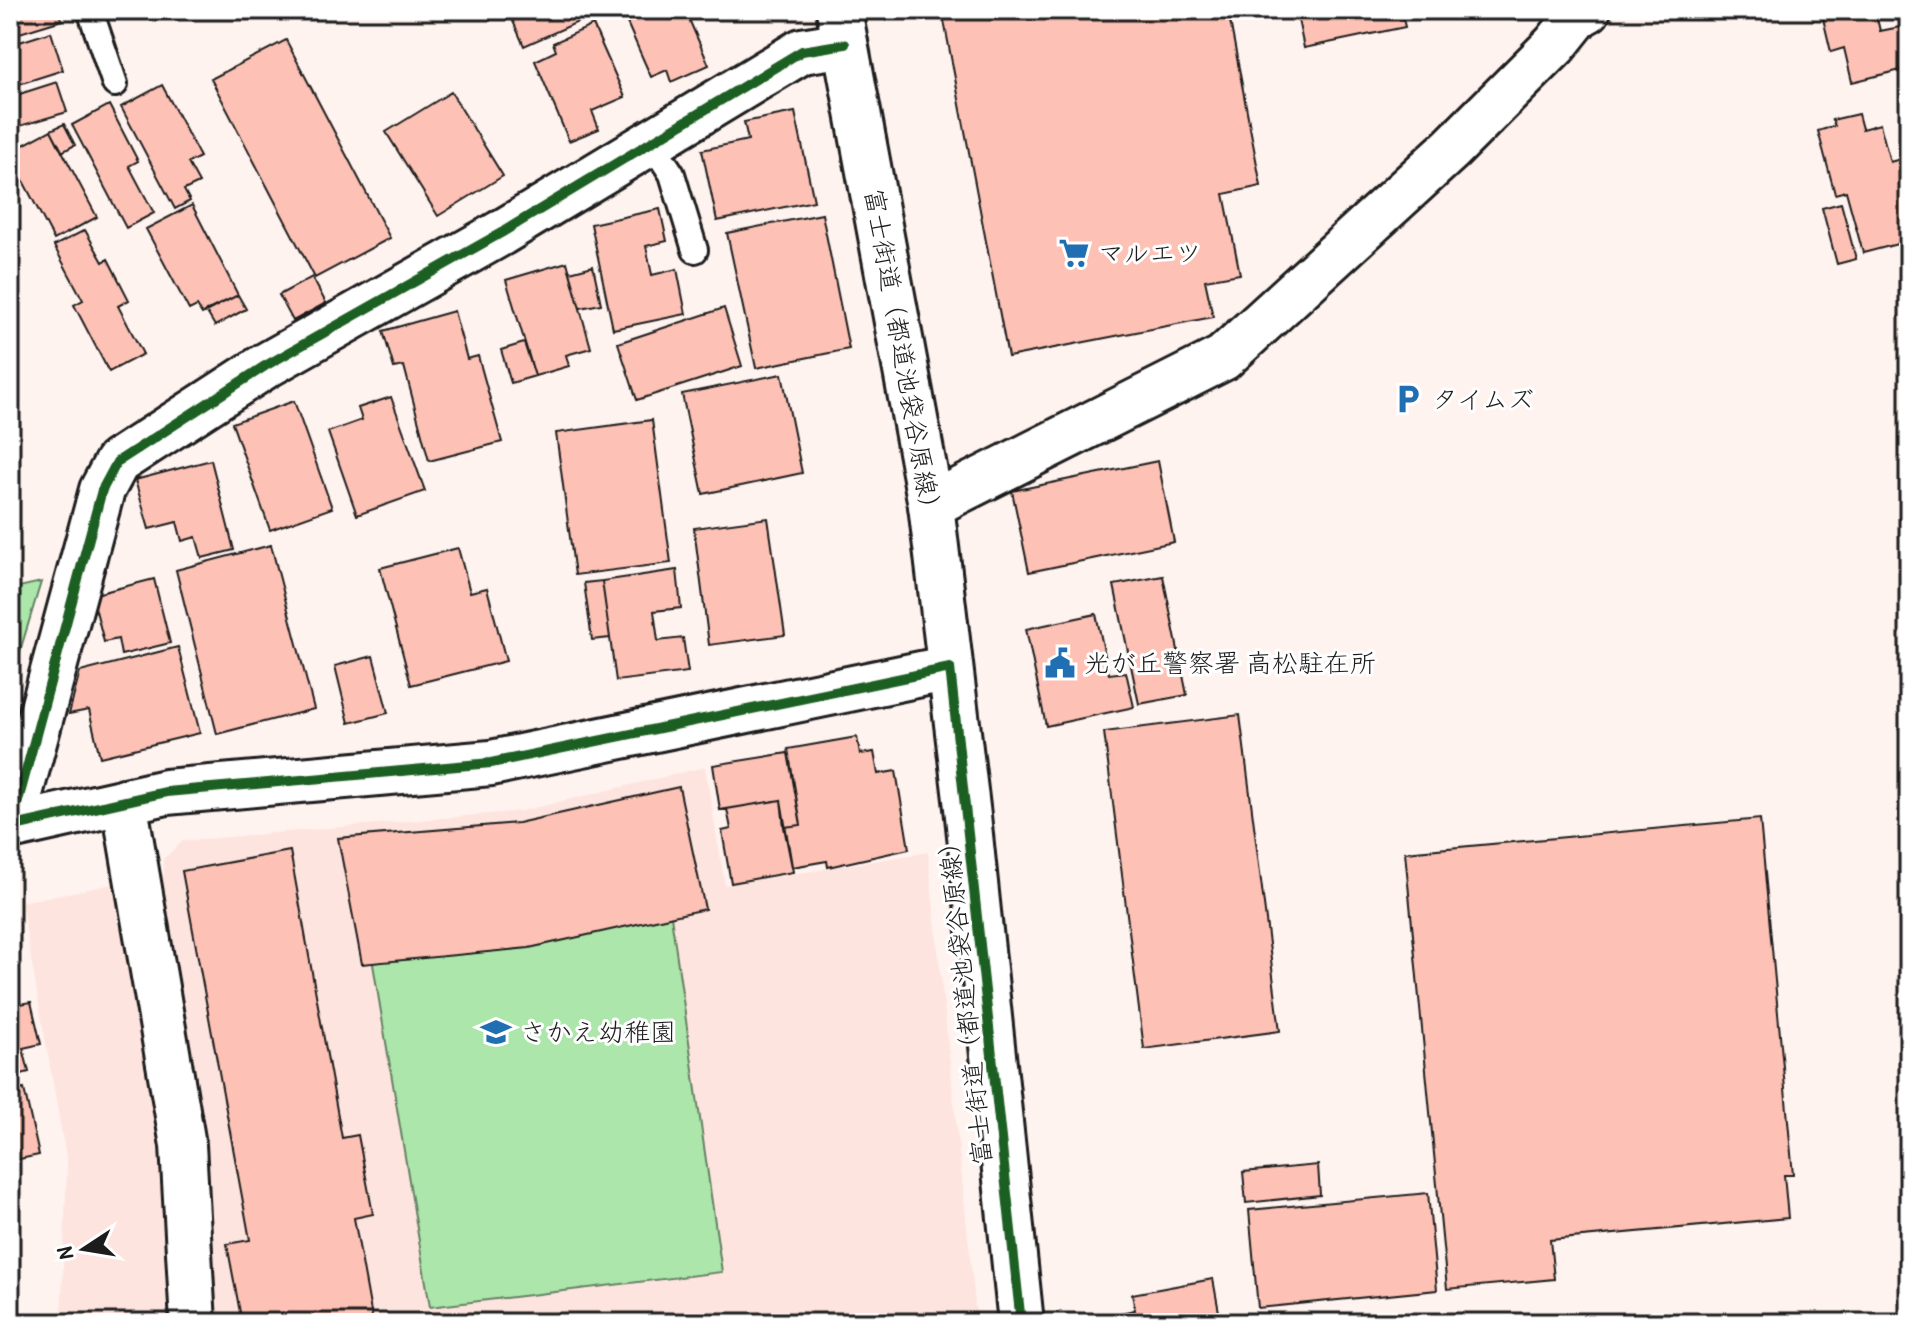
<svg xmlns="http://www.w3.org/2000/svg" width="1919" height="1333" font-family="'Patrick Hand','Klee One',sans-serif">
<rect width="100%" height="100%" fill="#fff3f0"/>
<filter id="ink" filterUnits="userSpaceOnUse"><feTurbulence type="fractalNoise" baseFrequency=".0125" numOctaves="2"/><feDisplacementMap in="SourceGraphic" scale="16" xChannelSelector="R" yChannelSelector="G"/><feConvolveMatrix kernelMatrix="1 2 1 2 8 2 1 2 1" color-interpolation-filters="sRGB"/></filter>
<g filter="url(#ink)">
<path fill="#fee4de" d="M 705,767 L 725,885 L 928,852 L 977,1323 L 61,1323 L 67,1163 L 21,902 L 164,874 L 163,859 L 183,841 L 521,811 Z"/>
<path fill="#ace6ab" stroke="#648164" stroke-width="2" d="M 41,582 L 10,684 L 10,589 Z
M 670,909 L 722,1272 L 430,1307 L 372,958 Z"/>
<path fill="#fdc2b5" stroke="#1c1c1c" stroke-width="2" d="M 10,10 L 59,10 L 62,20 L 10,36 Z
M 508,10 L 584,10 L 587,18 L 524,46 Z
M 638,10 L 685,10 L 709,65 L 671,82 L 667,70 L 651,77 L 624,16 Z
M 942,10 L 1228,10 L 1261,186 L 1224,194 L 1240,274 L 1205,280 L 1213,317 L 1008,357 Z
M 1296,10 L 1401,10 L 1405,27 L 1304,48 Z
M 1821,10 L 1875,10 L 1880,31 L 1905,26 L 1909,68 L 1852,82 L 1844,48 L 1831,52 Z
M 593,25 L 625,97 L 592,111 L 599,129 L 569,141 L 535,61 L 556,51 L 553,43 Z
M 51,32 L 63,70 L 10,87 L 10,45 Z
M 286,40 L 390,238 L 315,278 L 211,79 Z
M 57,82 L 67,112 L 10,129 L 10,97 Z
M 162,85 L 200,157 L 188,163 L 199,183 L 184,190 L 190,201 L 175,209 L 121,107 Z
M 451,92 L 503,176 L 438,216 L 386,132 Z
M 109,105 L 138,161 L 129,166 L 154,213 L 126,228 L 72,125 Z
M 795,112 L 814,201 L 717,221 L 702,150 L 748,140 L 744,122 Z
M 1858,114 L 1862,129 L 1880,124 L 1890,162 L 1904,158 L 1909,177 L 1909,241 L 1863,253 L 1846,191 L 1835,194 L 1818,131 L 1835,126 L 1832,120 Z
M 64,124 L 75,145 L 62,152 L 51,130 Z
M 51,130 L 97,217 L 54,240 L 10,156 L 10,152 Z
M 1841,203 L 1856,259 L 1837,264 L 1822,208 Z
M 192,205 L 238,295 L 202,314 L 197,306 L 189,310 L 146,229 Z
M 660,209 L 667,241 L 646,246 L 652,275 L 677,269 L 686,314 L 613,329 L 591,224 Z
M 822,214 L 849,349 L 756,368 L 727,233 Z
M 85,230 L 103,262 L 108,259 L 129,300 L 118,306 L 143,354 L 109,372 L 74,305 L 83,300 L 54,246 Z
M 567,262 L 591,348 L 566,355 L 569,366 L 535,376 L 506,280 Z
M 593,266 L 601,304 L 580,308 L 570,272 Z
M 312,277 L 326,303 L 293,321 L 279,295 Z
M 238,295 L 246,309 L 215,326 L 206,311 Z
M 724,308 L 742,366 L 637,400 L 618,343 Z
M 454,311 L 467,359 L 478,356 L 502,442 L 429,461 L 404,366 L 394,368 L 383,331 Z
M 524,343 L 535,376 L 511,383 L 501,350 Z
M 782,374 L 802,473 L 703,494 L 682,394 Z
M 391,397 L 425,491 L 357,515 L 328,432 L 362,420 L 358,408 Z
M 294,401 L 332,508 L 270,530 L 232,423 Z
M 652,420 L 671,563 L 575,575 L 556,433 Z
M 211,460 L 234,550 L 202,558 L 196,537 L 182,541 L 177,522 L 149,529 L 135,480 Z
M 1158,461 L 1174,542 L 1029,572 L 1012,491 Z
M 768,518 L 785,635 L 709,645 L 694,528 Z
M 271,545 L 314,709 L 217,734 L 176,570 Z
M 458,548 L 470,592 L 487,588 L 506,661 L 411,685 L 380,568 Z
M 677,570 L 681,608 L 654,611 L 658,641 L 683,638 L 688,672 L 616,681 L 602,581 Z
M 1163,576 L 1187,695 L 1139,704 L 1114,585 Z
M 154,579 L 170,643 L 121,655 L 118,639 L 104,642 L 92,595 Z
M 602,581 L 610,638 L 592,640 L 584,583 Z
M 1096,614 L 1109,674 L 1126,672 L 1134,707 L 1046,726 L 1026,629 Z
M 178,647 L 200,733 L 100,757 L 89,710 L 69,714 L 80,672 Z
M 373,656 L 388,713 L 349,723 L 335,666 Z
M 1240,715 L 1280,1031 L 1144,1049 L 1104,732 Z
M 857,737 L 860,754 L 874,752 L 878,774 L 896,771 L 909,849 L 828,867 L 827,861 L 792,867 L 784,827 L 801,825 L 788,749 Z
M 788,753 L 801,825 L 784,827 L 781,800 L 720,810 L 713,765 Z
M 679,787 L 705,909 L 529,948 L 362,964 L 338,838 L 518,823 Z
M 781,800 L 793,872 L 731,883 L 722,831 L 731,829 L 727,809 Z
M 1760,819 L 1793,1175 L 1784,1175 L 1788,1218 L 1550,1240 L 1554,1279 L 1447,1289 L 1405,852 Z
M 290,851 L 342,1138 L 358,1135 L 373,1214 L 354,1218 L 373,1323 L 242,1323 L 227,1244 L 250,1240 L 182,871 Z
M 15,979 L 20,1004 L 31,1002 L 41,1044 L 23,1048 L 29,1072 L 10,1077 L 10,980 Z
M 24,1089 L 39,1155 L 10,1161 L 10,1092 Z
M 1318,1165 L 1320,1195 L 1246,1203 L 1243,1172 Z
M 1428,1193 L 1437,1290 L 1258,1308 L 1249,1210 Z
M 1213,1279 L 1221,1323 L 1072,1323 L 1135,1310 L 1132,1294 Z"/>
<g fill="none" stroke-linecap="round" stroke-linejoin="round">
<g stroke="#1c1c1c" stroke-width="30">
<path id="lane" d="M 90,10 L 115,84
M 651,142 L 672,174 L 695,250"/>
</g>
<g stroke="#1c1c1c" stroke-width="50">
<path id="street" d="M 931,505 L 1223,358 L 1451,149 L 1555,45 L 1579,15 L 1588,10
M 124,801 L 183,1145 L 193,1323
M 10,827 L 166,792 L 491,763 L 950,668
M 11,827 L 102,490 L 117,462 L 265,366 L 501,233 L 802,51 L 845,44"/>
</g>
<g stroke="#1c1c1c" stroke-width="50">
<path id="secondary" d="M 839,10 L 931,505 L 968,816 L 1021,1323"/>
</g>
<use href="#lane" stroke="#fff" stroke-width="24"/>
<use href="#street" stroke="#fff" stroke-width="44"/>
<use href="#secondary" stroke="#fff" stroke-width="44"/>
<g stroke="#fff" stroke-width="15">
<path id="cycleway" d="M 10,827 L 166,792 L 491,763 L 950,668 L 1021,1323
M 11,827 L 102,490 L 117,462 L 265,366 L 501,233 L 802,51 L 845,44"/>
</g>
<use href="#cycleway" stroke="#1b5e20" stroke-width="10"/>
</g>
</g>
<defs>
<g id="supermarket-bare" transform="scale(2.4)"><path d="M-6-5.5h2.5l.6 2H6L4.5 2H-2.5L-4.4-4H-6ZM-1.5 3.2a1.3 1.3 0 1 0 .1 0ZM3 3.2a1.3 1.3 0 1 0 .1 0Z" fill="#1f6fb2" stroke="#fff" stroke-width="2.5" paint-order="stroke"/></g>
<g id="parking-bare" transform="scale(2.4)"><path d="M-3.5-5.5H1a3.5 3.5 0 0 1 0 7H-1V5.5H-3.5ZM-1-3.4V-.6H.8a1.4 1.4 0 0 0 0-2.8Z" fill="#1f6fb2" stroke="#fff" stroke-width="2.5" paint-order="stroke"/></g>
<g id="civic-bare" transform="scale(2.4)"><path d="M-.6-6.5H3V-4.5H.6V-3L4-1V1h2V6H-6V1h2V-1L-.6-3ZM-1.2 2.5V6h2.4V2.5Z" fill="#1f6fb2" stroke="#fff" stroke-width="2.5" paint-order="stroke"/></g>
<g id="school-bare" transform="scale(2.4)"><path d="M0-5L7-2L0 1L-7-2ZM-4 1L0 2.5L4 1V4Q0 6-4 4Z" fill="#1f6fb2" stroke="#fff" stroke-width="2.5" paint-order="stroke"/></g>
</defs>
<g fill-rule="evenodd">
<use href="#supermarket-bare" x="1074" y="253"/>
<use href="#parking-bare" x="1408" y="399"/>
<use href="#civic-bare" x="1060" y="663"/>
<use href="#school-bare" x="496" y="1032"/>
</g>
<g text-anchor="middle" stroke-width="6" stroke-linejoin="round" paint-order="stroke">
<g font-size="26" fill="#1c1c1c" stroke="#fff" text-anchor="start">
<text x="1098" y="262">マルエツ</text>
<text x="1432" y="408">タイムズ</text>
<text x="1084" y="672">光が丘警察署 高松駐在所</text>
<text x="520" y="1041">さかえ幼稚園</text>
</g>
<g font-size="26" fill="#1c1c1c" stroke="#fff">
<text transform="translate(903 355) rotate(80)" y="9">富士街道（都道池袋谷原線）</text>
<text transform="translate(965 997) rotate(-96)" y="9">富士街道（都道池袋谷原線）</text>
</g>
</g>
<rect width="1919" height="1333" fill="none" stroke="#fff" stroke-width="40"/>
<rect x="20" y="20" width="1879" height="1293" fill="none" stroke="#1c1c1c" stroke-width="3" filter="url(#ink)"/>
<g transform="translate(84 1249) rotate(258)" stroke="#ffffff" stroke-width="6" paint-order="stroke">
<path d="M0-6L14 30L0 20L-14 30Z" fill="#1c1c1c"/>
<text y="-12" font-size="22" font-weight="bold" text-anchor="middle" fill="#1c1c1c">N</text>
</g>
</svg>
